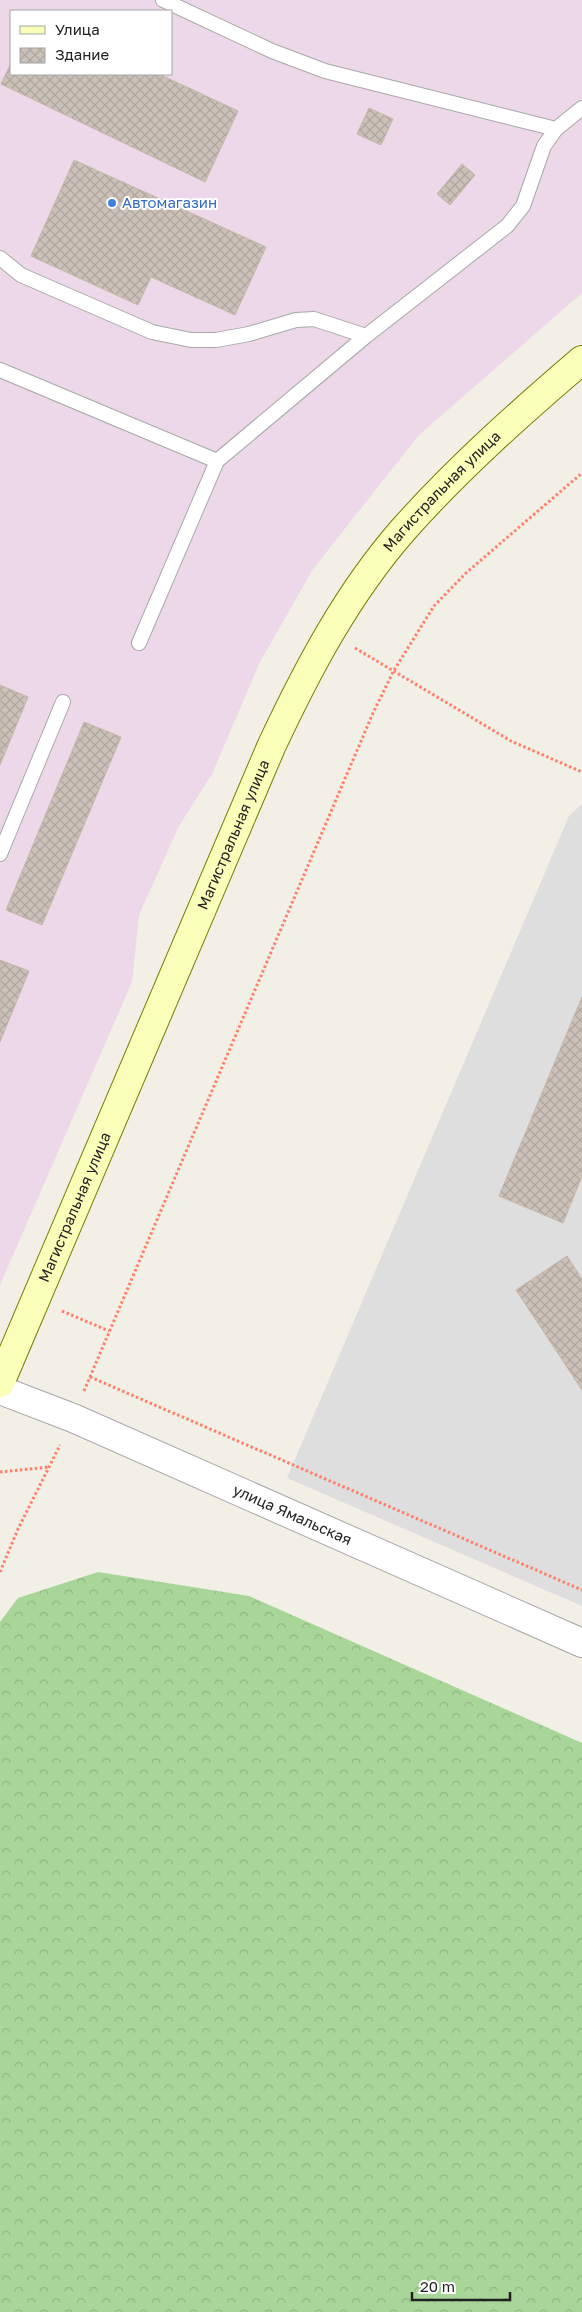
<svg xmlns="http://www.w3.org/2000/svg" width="582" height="2312" font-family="'Golos Text',sans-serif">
<defs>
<pattern id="forest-crowns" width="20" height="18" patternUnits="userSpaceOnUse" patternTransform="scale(1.25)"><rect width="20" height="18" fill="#a8d598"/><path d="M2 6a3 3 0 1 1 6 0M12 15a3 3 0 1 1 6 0" fill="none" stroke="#90b783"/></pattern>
<pattern id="building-cross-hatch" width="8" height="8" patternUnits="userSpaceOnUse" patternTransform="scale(1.25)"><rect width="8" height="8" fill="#cbc1b9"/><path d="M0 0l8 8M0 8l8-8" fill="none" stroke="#aea69f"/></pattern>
</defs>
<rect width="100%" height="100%" fill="#f2efe7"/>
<path fill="#dfdede" d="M 582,804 L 582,1606 L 287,1478 L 569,816 Z"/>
<path fill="#ecd8e8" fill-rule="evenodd" d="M 0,0 L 582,0 L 582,293 L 419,435 L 313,569 L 260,662 L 212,774 L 179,826 L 139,915 L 132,982 L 0,1285 ZM 11,11 L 171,11 L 171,74 L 11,74 Z"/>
<path fill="url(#forest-crowns)" d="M 98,1572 L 249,1596 L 582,1743 L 582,2312 L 0,2312 L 0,1622 L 18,1598 Z"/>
<path fill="url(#building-cross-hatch)" stroke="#c6b6a8" d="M 11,63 L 11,74 L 159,74 L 238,111 L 205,182 L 1,84 Z
M 369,108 L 393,119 L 381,145 L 357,134 Z
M 74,160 L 266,247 L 235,315 L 151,277 L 138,305 L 31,256 Z
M 462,164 L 475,175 L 450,205 L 437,194 Z
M 0,685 L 28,697 L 0,765 Z
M 84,722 L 121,737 L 42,925 L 6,910 Z
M 0,960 L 29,971 L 0,1042 Z
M 582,997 L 582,1176 L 563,1223 L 499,1196 Z
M 567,1256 L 582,1279 L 582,1390 L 516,1290 Z"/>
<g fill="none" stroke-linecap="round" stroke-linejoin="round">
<g stroke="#a8a8a8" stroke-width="16">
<path id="lane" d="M 163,0 L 272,51 L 325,71 L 556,129
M 0,258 L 21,275 L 152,332 L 191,340 L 216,340 L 249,334 L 296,320 L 314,319 L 366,336
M 0,370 L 217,461 L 366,336 L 507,226 L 523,206 L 544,146 L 556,129 L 582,108
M 139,643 L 217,461
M 0,854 L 63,702"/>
</g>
<g stroke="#a8a8a8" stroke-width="30">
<g id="street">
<path id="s1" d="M 0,1390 L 73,1418 L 582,1643"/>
</g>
</g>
<g stroke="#6f8000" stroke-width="30">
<g id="secondary">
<path id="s2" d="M 0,1383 L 271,747 C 307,670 347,594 403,530 C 458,468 519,414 582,360"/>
</g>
</g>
<path stroke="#ff7f6b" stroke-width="3" stroke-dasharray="2.5 2.5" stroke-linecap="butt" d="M 355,648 L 511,741 L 582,772
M 62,1311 L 109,1331
M 90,1377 L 582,1590
M 84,1391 L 373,713 L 393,672 L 434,606 L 466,573 L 582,473
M 0,1472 L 49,1467
M 0,1572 L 18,1529 L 60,1445"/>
<use href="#lane" stroke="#fff" stroke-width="14"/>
<use href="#street" stroke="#fff" stroke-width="28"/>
<use href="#secondary" stroke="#f9ffb8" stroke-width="28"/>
</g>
<circle fill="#3f7fe0" stroke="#fff" stroke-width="2" cx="112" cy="203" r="5"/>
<g text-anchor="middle" stroke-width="4" stroke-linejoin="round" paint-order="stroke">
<g font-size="15" fill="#366cbe" stroke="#fff" text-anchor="start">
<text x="122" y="208">Автомагазин</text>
</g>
<g font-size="15" fill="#212121" stroke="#fff">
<text dy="5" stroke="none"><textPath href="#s2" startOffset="1001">Магистральная улица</textPath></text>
<text dy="5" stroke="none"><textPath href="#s2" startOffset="596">Магистральная улица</textPath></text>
<text dy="5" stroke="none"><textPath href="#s2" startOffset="191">Магистральная улица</textPath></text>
<text dy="5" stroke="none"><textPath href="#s1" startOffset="318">улица Ямальская</textPath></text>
</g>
</g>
<rect x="10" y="10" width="162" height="65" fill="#ffffff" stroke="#a6a6a6"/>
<rect x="20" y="26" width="25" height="8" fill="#f9ffb8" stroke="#a6a6a6"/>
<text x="55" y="35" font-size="15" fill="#212121">Улица</text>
<rect x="20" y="48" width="25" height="15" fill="url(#building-cross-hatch)" stroke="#a6a6a6"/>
<text x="55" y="60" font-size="15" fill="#212121">Здание</text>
<path d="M412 2292v8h98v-8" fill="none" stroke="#212121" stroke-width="2.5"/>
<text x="420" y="2292" font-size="15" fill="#212121" stroke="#ffffff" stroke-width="4" paint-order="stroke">20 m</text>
</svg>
